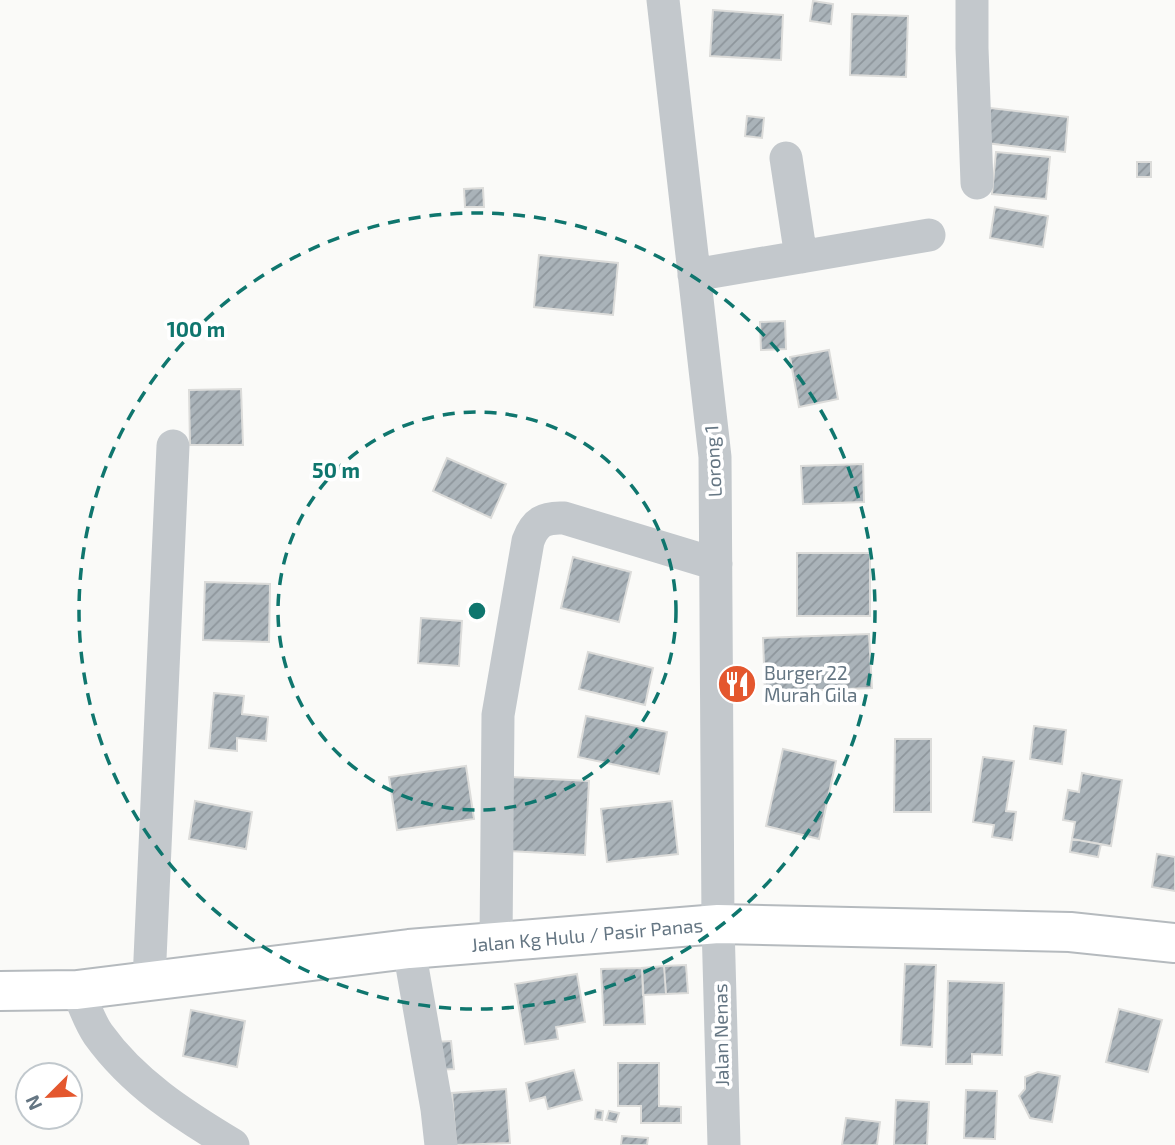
<svg xmlns="http://www.w3.org/2000/svg" width="1175" height="1145" font-family="'Exo 2',sans-serif">
<defs>
<pattern id="building-hatch" width="6" height="6" patternUnits="userSpaceOnUse" patternTransform="scale(1.75)"><rect width="6" height="6" fill="#aab3b9"/><path d="M-1 1l2-2M0 6l6-6M5 7l2-2" fill="none" stroke="#8e969c"/></pattern>
</defs>
<rect width="100%" height="100%" fill="#fafaf8"/>
<path fill="url(#building-hatch)" stroke="#dcdcda" stroke-width="2" d="M 813,1 L 833,4 L 831,24 L 810,21 Z
M 713,10 L 783,15 L 781,60 L 710,56 Z
M 852,14 L 908,16 L 906,77 L 850,75 Z
M 990,108 L 1068,117 L 1065,152 L 986,143 Z
M 747,116 L 764,118 L 762,138 L 745,136 Z
M 996,152 L 1050,157 L 1046,199 L 992,194 Z
M 1137,162 L 1151,162 L 1151,177 L 1137,177 Z
M 483,188 L 484,207 L 465,207 L 464,189 Z
M 995,207 L 1048,216 L 1043,247 L 990,238 Z
M 539,255 L 618,263 L 613,315 L 534,307 Z
M 785,321 L 786,349 L 761,350 L 760,322 Z
M 829,350 L 838,399 L 799,407 L 790,357 Z
M 241,389 L 243,445 L 190,445 L 189,390 Z
M 447,458 L 506,484 L 491,518 L 433,491 Z
M 863,464 L 864,502 L 803,504 L 801,466 Z
M 797,553 L 870,553 L 870,616 L 797,616 Z
M 573,557 L 631,572 L 619,622 L 561,608 Z
M 205,582 L 270,584 L 269,642 L 203,640 Z
M 421,618 L 462,621 L 459,666 L 418,663 Z
M 869,634 L 872,688 L 765,692 L 763,638 Z
M 588,652 L 653,668 L 645,705 L 579,689 Z
M 214,693 L 244,696 L 242,714 L 268,717 L 266,741 L 237,738 L 237,751 L 209,748 Z
M 586,716 L 667,732 L 659,774 L 578,757 Z
M 1034,726 L 1066,730 L 1062,764 L 1030,759 Z
M 895,739 L 931,739 L 931,812 L 894,812 Z
M 783,749 L 836,761 L 819,839 L 766,826 Z
M 983,757 L 1014,761 L 1006,811 L 1016,812 L 1012,840 L 992,837 L 994,825 L 973,822 Z
M 466,766 L 474,819 L 397,830 L 389,777 Z
M 1082,773 L 1122,780 L 1111,846 L 1072,839 L 1075,822 L 1063,820 L 1068,790 L 1079,792 Z
M 510,777 L 589,781 L 585,855 L 506,851 Z
M 195,801 L 252,812 L 246,849 L 189,839 Z
M 672,801 L 678,854 L 607,862 L 601,809 Z
M 1072,839 L 1101,844 L 1098,857 L 1070,852 Z
M 1157,854 L 1175,857 L 1175,891 L 1152,887 Z
M 905,964 L 936,965 L 932,1047 L 901,1045 Z
M 686,965 L 688,993 L 666,994 L 664,966 Z
M 664,966 L 666,994 L 643,995 L 642,968 Z
M 642,968 L 645,1024 L 604,1025 L 601,969 Z
M 577,974 L 585,1022 L 556,1027 L 558,1039 L 525,1044 L 515,984 Z
M 948,981 L 1004,983 L 1002,1055 L 972,1054 L 972,1064 L 946,1064 Z
M 1119,1009 L 1162,1020 L 1148,1072 L 1106,1062 Z
M 191,1010 L 245,1021 L 237,1067 L 183,1056 Z
M 451,1041 L 454,1069 L 437,1070 L 435,1042 Z
M 618,1063 L 659,1063 L 659,1106 L 681,1107 L 681,1123 L 641,1123 L 641,1106 L 618,1106 Z
M 574,1070 L 582,1100 L 548,1109 L 545,1097 L 530,1101 L 526,1083 Z
M 1038,1072 L 1060,1076 L 1052,1122 L 1030,1118 L 1019,1096 L 1025,1089 L 1025,1077 Z
M 506,1089 L 510,1143 L 456,1145 L 452,1093 Z
M 966,1090 L 997,1091 L 995,1139 L 964,1138 Z
M 896,1100 L 929,1102 L 927,1145 L 894,1145 Z
M 596,1110 L 603,1111 L 602,1120 L 595,1119 Z
M 609,1111 L 619,1113 L 616,1122 L 606,1120 Z
M 846,1118 L 880,1122 L 877,1145 L 842,1145 Z
M 622,1136 L 648,1138 L 647,1145 L 621,1145 Z"/>
<g fill="none" stroke-linecap="round" stroke-linejoin="round">
<g stroke="#b5babe" stroke-width="42">
<path id="major" d="M 0,991 L 77,990 L 409,949 L 718,924 L 1070,932 L 1175,943"/>
</g>
<path stroke="#c3c8cc" stroke-width="33" d="M 663,0 L 715,457 L 718,924 L 724,1145
M 972,0 L 972,48 L 977,183
M 786,158 L 801,257
M 694,275 L 929,235
M 496,942 L 498,715 L 528,541 C 535,522 544,517 564,518 L 716,564
M 409,949 L 437,1109 L 441,1145
M 149,981 L 173,446
M 77,990 C 84,1004 89,1021 98,1034 C 133,1083 183,1115 233,1145"/>
<use href="#major" stroke="#fff" stroke-width="38"/>
</g>
<g fill="none" stroke="#0f766e" stroke-width="3.5" stroke-dasharray="12 9">
<circle cx="477" cy="611" r="199"/>
<circle cx="477" cy="611" r="398"/>
</g>
<defs>
<g id="restaurant-disc" transform="scale(2.0125)"><circle r="9.5" fill="#e4572e" stroke="#fff"/><path d="M-5-6h1v4h1v-4h1v4h1v-4h1v5L-1.5 .5V6h-2V.5L-5-1ZM5-6V6H3V1.5H1.5Q1.5-4 5-6Z" fill="#fff"/></g>
</defs>
<g fill-rule="evenodd">
<use href="#restaurant-disc" x="737" y="684"/>
</g>
<g text-anchor="middle" stroke-width="7" stroke-linejoin="round" paint-order="stroke">
<g font-size="19" fill="#657683" stroke="#fff">
<text transform="translate(713 461) rotate(-93)" y="7">Lorong 1</text>
<text transform="translate(587 935) rotate(-5)" y="7">Jalan Kg Hulu / Pasir Panas</text>
<text transform="translate(721 1035) rotate(-91)" y="7">Jalan Nenas</text>
</g>
<g font-size="19" fill="#657683" stroke="#fff" text-anchor="start">
<text x="764" y="680">Burger 22<tspan x="764" dy="22">Murah Gila</tspan></text>
</g>
</g>
<circle cx="477" cy="611" r="10" fill="#0f766e" stroke="#fff" stroke-width="3.5"/>
<g font-size="21" text-anchor="middle" font-weight="bold" fill="#0f766e" stroke="#fff" stroke-width="7" stroke-linejoin="round" paint-order="stroke">
<text x="196" y="337">100 m</text>
<text x="336" y="478">50 m</text>
</g>
<g transform="translate(49 1096) rotate(246)"><circle r="33" fill="#ffffff" stroke="#c1c8cd" stroke-width="2"/>
<path d="M0-5L12 26L0 18L-12 26Z" fill="#e4572e"/>
<text y="-10" font-size="19" font-weight="bold" text-anchor="middle" fill="#657683">N</text>
</g>
</svg>
